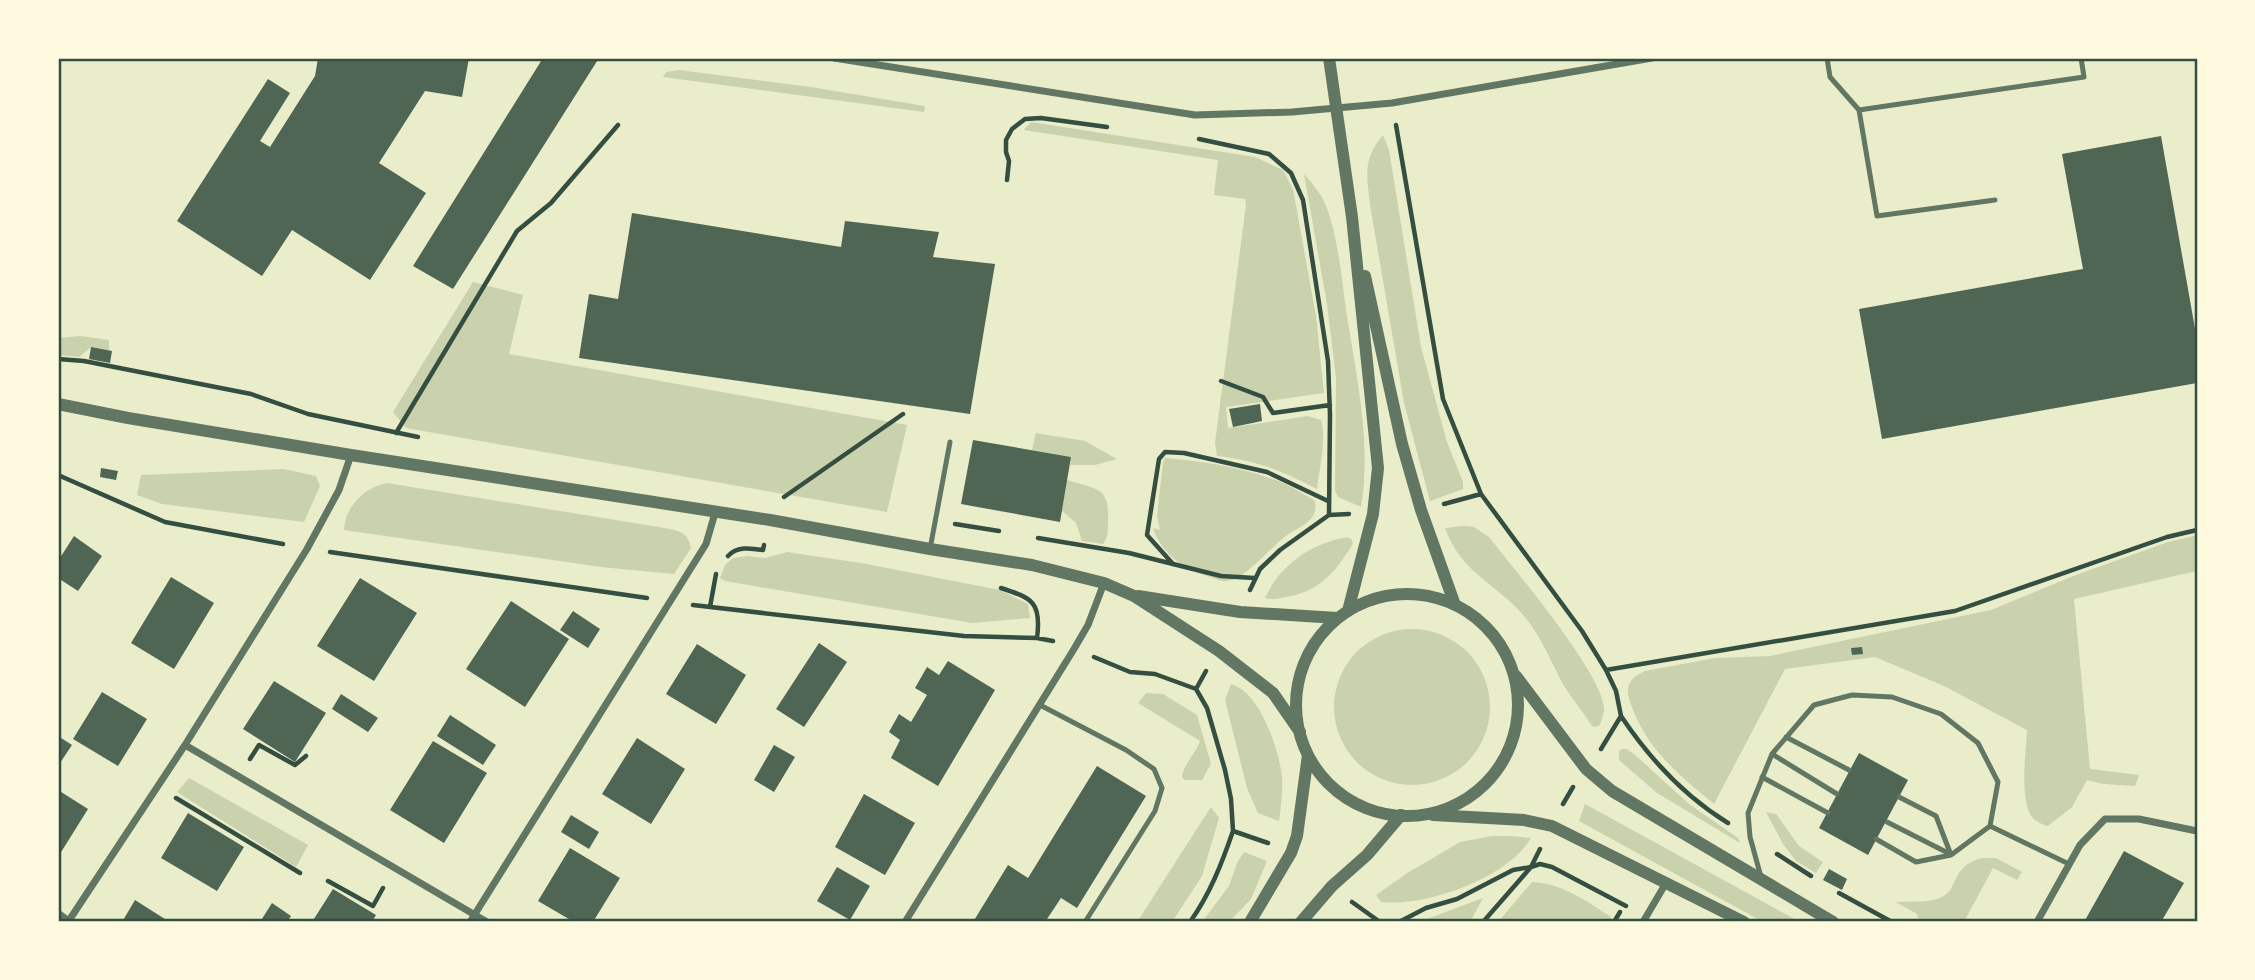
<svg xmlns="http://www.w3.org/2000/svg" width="2255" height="980" font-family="'Titillium Web',sans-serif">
<rect width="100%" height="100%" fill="#e9edc9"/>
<path fill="#cad2ad" d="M 679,70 L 811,87 L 925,106 L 924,112 L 663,77 L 666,72 Z
M 1031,122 L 1255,157 L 1283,170 L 1293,189 L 1316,316 L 1324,393 L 1226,407 L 1228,428 L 1308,416 L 1321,420 C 1327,437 1319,471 1317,489 C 1279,470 1259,461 1217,456 L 1215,443 L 1246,205 L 1245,199 L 1214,195 L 1218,160 L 1024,130 Z
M 1383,135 L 1389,150 L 1421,347 L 1447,442 L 1463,482 L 1463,489 L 1430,501 L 1404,403 L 1370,205 C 1367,176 1362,160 1383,135 Z
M 1304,174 C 1311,182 1318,190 1323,199 C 1338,232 1341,274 1346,310 C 1356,375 1372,442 1361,507 L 1338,497 L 1335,490 L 1336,378 L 1327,304 Z
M 473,282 L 523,295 L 509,354 L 907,425 L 887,512 L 406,428 L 393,412 Z
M 81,336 L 109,340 L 109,351 L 91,347 L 79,357 L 58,355 L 58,338 Z
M 1036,433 L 1085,441 L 1117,459 L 1095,465 L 1070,465 L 1071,457 L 1032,450 Z
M 1165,458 C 1210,462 1266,470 1305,495 C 1308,497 1311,498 1314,500 C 1317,505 1315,512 1313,516 C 1307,525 1296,529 1287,535 C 1272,546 1245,579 1228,581 C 1222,582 1213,578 1207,576 C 1182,568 1162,554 1153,528 L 1160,530 L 1157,516 L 1163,463 Z
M 284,469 L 316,476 L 320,486 L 304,522 L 162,504 L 137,495 L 141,475 Z
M 1067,480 C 1098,490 1110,486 1108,523 C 1108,531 1108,537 1103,544 L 1082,541 L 1076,523 L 1062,511 Z
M 387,483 L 659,527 C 676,531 687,529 691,548 L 674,574 L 601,567 L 344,530 C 345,506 365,487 387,483 Z
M 1464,526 L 1474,527 L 1489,537 C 1513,568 1604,675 1604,709 C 1604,714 1601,721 1600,725 L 1596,727 L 1592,726 C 1583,712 1573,700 1564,686 C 1551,662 1541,636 1524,616 C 1496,583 1461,573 1445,528 Z
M 2197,535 L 2197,571 L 2074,599 L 2090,769 L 2139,775 L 2135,786 L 2103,784 L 2087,780 L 2072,807 L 2048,826 C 2041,824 2034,821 2030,814 C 2020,794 2026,752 2027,730 L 1944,686 L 1875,657 L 1785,669 L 1714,804 C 1681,777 1649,751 1633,710 C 1630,701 1626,694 1629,684 L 1634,677 L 1645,671 L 1715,658 L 1770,656 L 1991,610 L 2076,575 L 2168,542 Z
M 1348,537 L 1352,540 L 1353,544 C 1335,572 1321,591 1286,597 C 1278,599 1272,600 1265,598 C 1280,565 1311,543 1348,537 Z
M 787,552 L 861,563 L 1000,590 L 1028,604 L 1030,618 L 972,623 L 725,581 L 720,578 L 725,565 L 733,558 L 747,556 L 765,558 Z
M1334 707a78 78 0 1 1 156 0a78 78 0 1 1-156 0Z
M 1231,684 C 1260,692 1279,749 1282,777 C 1283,791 1281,806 1279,821 L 1258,813 L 1247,788 L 1225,700 Z
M 1146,693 L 1163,694 L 1197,715 L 1211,764 L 1202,780 L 1185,780 L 1182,777 C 1184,763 1195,755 1200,741 L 1138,703 Z
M 1622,749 L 1627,749 L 1634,754 L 1689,804 L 1738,838 L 1740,843 L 1657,793 L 1619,760 L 1619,751 Z
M 189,778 L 308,845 L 296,867 L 177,792 Z
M 1585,804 L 1800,922 L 1763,922 L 1579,821 Z
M 1211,807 L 1219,818 L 1202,876 L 1172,922 L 1137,922 Z
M 1766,812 L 1776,814 L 1799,846 L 1823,862 L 1816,873 L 1796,861 L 1783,844 Z
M 1492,836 L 1512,836 L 1531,838 C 1508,878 1425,907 1381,902 L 1376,895 L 1409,872 L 1460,842 Z
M 1244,852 L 1267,861 L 1251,899 L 1229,922 L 1202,922 L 1229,886 L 1237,863 Z
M 1982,858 L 1996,858 L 2022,872 L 2017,880 L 1993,868 L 1964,922 L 1919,922 L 1917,914 L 1896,902 C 1909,901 1929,903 1940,898 C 1960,890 1949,867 1982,858 Z
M 1532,882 C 1561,883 1587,901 1611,917 L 1608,922 L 1498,922 Z
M 1483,898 L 1470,922 L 1422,922 L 1427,919 Z"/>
<path fill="#4f6655" d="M 318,58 L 469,58 L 462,97 L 425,91 L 379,163 L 426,193 L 370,280 L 292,230 L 262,276 L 177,221 L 268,79 L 290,93 L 260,141 L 270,147 L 315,76 Z
M 543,58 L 599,58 L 453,289 L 413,266 Z
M 2161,136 L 2197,340 L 2197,383 L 1882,439 L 1859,309 L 2083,269 L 2062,154 Z
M 632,213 L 841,247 L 845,221 L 939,232 L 933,257 L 995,264 L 970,414 L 579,358 L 589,294 L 618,299 Z
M 91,347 L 112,351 L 110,363 L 89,359 Z
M 1260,404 L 1262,421 L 1233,427 L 1229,409 Z
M 973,440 L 1071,457 L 1060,522 L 961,504 Z
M 101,468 L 118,471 L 116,480 L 100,477 Z
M 74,536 L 102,556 L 78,591 L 58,578 L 58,561 Z
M 171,577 L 214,603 L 174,669 L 131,643 Z
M 360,578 L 417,613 L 374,681 L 317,646 Z
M 511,601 L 569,639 L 525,707 L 466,669 Z
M 573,611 L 600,629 L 588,648 L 560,630 Z
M 819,643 L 847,662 L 804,727 L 776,709 Z
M 697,644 L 746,675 L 716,724 L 666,694 Z
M 1862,647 L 1863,654 L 1852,655 L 1851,648 Z
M 948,661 L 995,690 L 938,786 L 891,758 L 900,740 L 889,732 L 899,714 L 911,722 L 927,695 L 915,688 L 927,667 L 939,675 Z
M 274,681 L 326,713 L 295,762 L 243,729 Z
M 102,692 L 147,719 L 118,766 L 73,739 Z
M 341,694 L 378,718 L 368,732 L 332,709 Z
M 450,715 L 496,745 L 483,765 L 437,736 Z
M 58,736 L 72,745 L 60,763 L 58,761 Z
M 637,738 L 685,769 L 651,824 L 602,794 Z
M 433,741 L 487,773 L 444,843 L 390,810 Z
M 774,745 L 795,757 L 774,792 L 754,780 Z
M 1859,753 L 1908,780 L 1868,855 L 1819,828 Z
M 1097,766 L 1146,796 L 1077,908 L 1061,898 L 1045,922 L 973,922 L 1008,865 L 1028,878 Z
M 58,790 L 88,809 L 58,857 Z
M 864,794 L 915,823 L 885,875 L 835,847 Z
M 188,813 L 244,847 L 217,891 L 161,858 Z
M 571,815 L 599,832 L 589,849 L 561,832 Z
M 570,848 L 620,878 L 593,922 L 574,922 L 538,901 Z
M 2124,851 L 2184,883 L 2161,922 L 2084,922 Z
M 837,867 L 870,886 L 850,920 L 817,901 Z
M 1829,869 L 1847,879 L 1842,890 L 1823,880 Z
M 333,889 L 376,915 L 372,922 L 312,922 Z
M 135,900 L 168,921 L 167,922 L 122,922 Z
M 272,903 L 291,916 L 287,922 L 260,922 Z"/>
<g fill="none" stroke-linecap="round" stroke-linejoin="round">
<path stroke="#344e41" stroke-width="4.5" d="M 1396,125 L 1443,399 L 1481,494 L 1582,631 L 1606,670 L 1616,691 L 1621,716 L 1601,749
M 1199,139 L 1269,154 L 1291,173 L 1303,200 L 1328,361 L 1330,415 L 1329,515
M 1007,180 L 1009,161 L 1006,152 L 1006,140 L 1012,129 L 1025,119 L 1041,118 L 1107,127
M 58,359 L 84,361 L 251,394 L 308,414 L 418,437
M 1221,381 L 1263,397 L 1273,413 L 1330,405
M 396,433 L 517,231 L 551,203 L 618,125
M 58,475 L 165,522 L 283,544
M 784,497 L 903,414
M 1444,504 L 1481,494
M 955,524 L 999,531
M 1038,538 L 1129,553 L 1221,576 L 1254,578
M 330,552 L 647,598
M 728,556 C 737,546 750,548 763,550 L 764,545
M 1173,564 L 1147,535 L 1159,459 L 1165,452 L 1184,453 L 1267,472 L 1328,501
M 1001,588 C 1031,598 1042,601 1037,638
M 1250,590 L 1260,569 L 1280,550 L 1329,515 L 1349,514
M 693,605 L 964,636 L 1037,638 L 1053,641
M 710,607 L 716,574
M 1094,657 L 1130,672 L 1155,674 L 1196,689 L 1207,708 L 1225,770 L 1231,799 L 1233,831 L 1268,843
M 1606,670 L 1955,611 L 2167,537 L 2197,530
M 1196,689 L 1206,671
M 1621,716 C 1649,758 1684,796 1728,823
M 250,759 L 259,745 L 295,765 L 306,756
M 176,798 L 300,873
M 1563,804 L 1573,787
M 1777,854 L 1811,876
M 328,881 L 373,906 L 383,888
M 1839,893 L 1892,922
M 1352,902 L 1380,922
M 1190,922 C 1210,894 1222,863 1233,831
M 1399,922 L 1426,908 L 1457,899 L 1513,870 L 1531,867 L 1540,864 L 1552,867 L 1626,906
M 1483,922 L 1531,867 L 1540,849
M 1614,922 L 1620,912"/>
<path stroke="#617663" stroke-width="5" d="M 1827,58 L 1830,77 L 1859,110
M 1995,200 L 1877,216 L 1859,110 L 2084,77 L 2081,58
M 930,549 L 950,442
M 1040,705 L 1126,750 L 1154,769 L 1162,788 L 1155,811 L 1085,922
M 1786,737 L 1849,770
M 1772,754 L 1837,794
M 1762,777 L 1828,813
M 1899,797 L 1936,816 L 1951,855
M 1887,822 L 1950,854
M 1990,826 L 2069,864
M 1761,877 L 1750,837 L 1748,813 L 1772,754 L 1814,705 L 1852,695 L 1892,697 L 1941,714 L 1978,743 L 1998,782 L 1990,826 L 1951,855 L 1916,862 L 1876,839"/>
<path stroke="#617663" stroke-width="7" d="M 834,58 L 1195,115 L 1292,112 L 1392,103 L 1652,58
M 185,745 L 487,922
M 58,913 L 69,921
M 68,922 L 185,745 L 307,549 L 339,490 L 351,455
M 470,922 L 706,544 L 715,513
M 905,922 L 1074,649 L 1088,625 L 1104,583
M 1643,922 L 1666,883
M 2037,922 L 2080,845 L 2105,819 L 2139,819 L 2197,831"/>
<path stroke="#617663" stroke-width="12" d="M 1329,58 L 1352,217 L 1378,468 L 1373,514 L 1348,611
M 1365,276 L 1402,444 L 1421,510 L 1455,605
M 58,404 L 128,418 L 351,455 L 770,520 L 930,549 L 1032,565 L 1104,583 L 1134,596 L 1219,651 L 1273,693 L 1300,732
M1296 705a111 111 0 1 1 222 0a111 111 0 1 1-222 0Z
M 1138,596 L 1240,612 L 1337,618
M 1516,676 L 1586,769 L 1612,791 L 1833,922
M 1433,815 L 1524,820 L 1552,826 L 1744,922
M 1250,922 L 1291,853 L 1297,836 L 1308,755
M 1301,922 L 1332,886 L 1367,855 L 1401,815"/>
</g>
<rect width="2255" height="980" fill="none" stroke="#fefae0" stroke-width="119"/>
<rect x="60" y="60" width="2136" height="860" fill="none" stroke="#344e41" stroke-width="2.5"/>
</svg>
